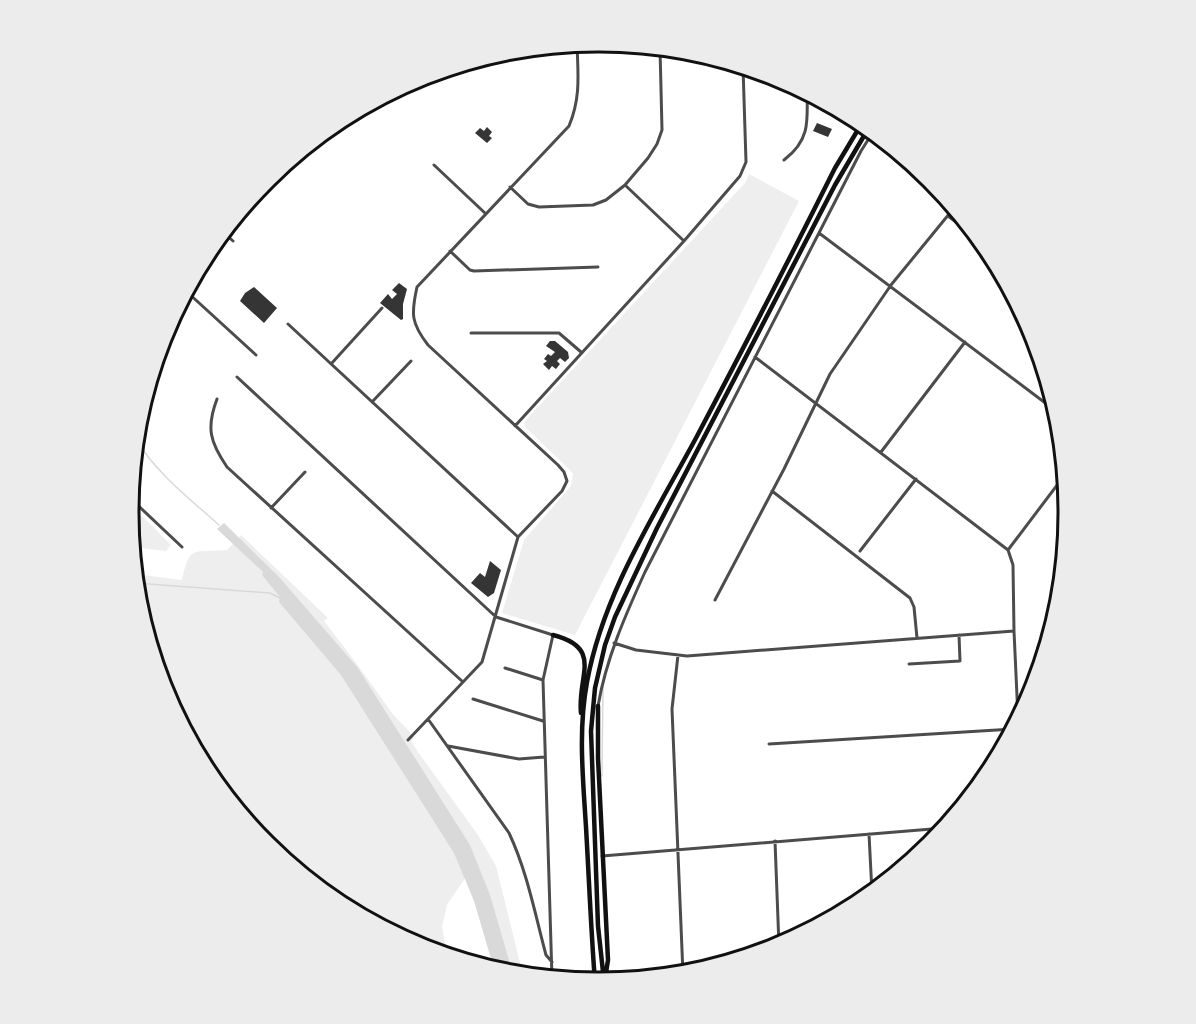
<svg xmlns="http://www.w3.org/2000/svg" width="1196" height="1024" font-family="Spectral,serif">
<rect width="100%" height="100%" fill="#fff"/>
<path fill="#eee" d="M 749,174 L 799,201 L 575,635 L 502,613 L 524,540 L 571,486 L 573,474 L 568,468 L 525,427 L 525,421 L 745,183 Z
M 129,503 L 171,545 L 166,551 L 131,547 Z
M 241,535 L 328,618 L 324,621 C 348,651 370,682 392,713 C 399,722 408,728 414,738 L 411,741 L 418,752 L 478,835 L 496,866 L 523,975 L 506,973 L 471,869 L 447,905 L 442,927 L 447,955 L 418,946 L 337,903 L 265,844 L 207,773 L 164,692 L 137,603 L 134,574 L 182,580 C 190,544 193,553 227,550 Z"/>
<path fill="#d9d9d9" d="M 224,523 L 279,577 L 358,668 L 470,845 L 490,895 L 513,974 L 494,969 L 474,901 L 454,853 L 341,675 L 279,602 L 280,597 L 262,575 L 263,572 L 217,529 Z"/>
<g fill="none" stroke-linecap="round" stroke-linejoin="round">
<path stroke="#d9d9d9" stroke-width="1.5" d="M 135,438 C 156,473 189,498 219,525
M 135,583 L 270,593 L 280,598
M 602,776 L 603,687"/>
</g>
<path fill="#353535" d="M 817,123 L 832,129 L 828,137 L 813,131 Z
M 487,127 L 492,132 L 489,136 L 492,138 L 487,143 L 475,133 L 480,128 L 484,131 Z
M 399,283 L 407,289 L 403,304 L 403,319 L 401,320 L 380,303 L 388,294 L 392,299 L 397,294 L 392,290 Z
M 254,287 L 277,308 L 264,323 L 240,301 L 245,293 Z
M 550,341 L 555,341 L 568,352 L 569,358 L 565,362 L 560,358 L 557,361 L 560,364 L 556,369 L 552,366 L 549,370 L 543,364 L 547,361 L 544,359 L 548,354 L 551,356 L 555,352 L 546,346 Z
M 490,561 L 501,570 L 494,593 L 488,597 L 471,583 L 480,573 L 485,577 Z"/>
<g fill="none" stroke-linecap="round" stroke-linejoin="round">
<path stroke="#4c4c4c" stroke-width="3" d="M 328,128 L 333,133
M 784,160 C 809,141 808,123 807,93
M 434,165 L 486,214
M 625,185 L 684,241
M 510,187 L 528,204 L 539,207 L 593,205 L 606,200 L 625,185 L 648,158 L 657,144 L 662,130 L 660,48
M 948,216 L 980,240
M 223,232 L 233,241
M 819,233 L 1056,411
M 450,251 L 470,270 L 474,271 L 598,267
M 186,291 L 256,355
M 288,324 L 518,537
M 471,333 L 559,333 L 581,352
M 755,357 L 1008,550 L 1013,565 L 1014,631 L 1018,718
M 331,364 L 382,308
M 237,377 L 496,617 L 553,635 L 543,680 L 552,978
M 217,399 C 206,428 210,442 227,467 L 463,682
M 372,402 L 411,361
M 515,426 L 684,241 L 740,176 L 746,162 L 743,67
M 881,452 L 965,342
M 772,491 L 910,598 L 914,607 L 917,638
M 129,497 L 182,547
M 271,508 L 305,472
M 1008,550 L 1064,476
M 860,551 L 916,479
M 715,600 L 784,469 L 830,374 L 891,285 L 954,208
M 614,643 L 636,650 L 687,656 L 1014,631
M 678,655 L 672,709 L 683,974
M 909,664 L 960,661 L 959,635
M 505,668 L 543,680
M 473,699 L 543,721
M 598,706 C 606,659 625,616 645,572 L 861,151 L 873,132
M 428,719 L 509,833 C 527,871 535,914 546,955 L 552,962
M 408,740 L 482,662 L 518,537 L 562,491 L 567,481 L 564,472 L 558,465 L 428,345 C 411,323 411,314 417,287 L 569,126 C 581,97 578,74 577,44
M 769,744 L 1013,729
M 448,746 L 519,759 L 544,757
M 869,834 L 872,893
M 775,841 L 779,946
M 602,856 L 944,828"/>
<path stroke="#111" stroke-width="4.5" d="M 553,635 C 604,648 577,676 581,713
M 598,706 L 598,758 L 608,960 L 605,979
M 604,981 L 598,926 L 591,731 L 595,688 L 605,645 L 615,617 L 657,528 L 835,185 L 868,129
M 595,982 C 591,930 589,879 586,827 C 583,779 578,730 587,682 C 603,594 654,516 696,438 C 743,349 790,258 835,168 L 862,123"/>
</g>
<path d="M0 0H1196V1024H0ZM598 52H599A459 459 0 0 1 1058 511V513A459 459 0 0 1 599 972H598A459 459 0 0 1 139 513V511A459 459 0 0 1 598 52Z" fill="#ececec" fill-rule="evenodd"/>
<path fill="none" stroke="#111" stroke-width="3" d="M598 52H599A459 459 0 0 1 1058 511V513A459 459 0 0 1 599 972H598A459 459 0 0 1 139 513V511A459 459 0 0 1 598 52Z"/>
</svg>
